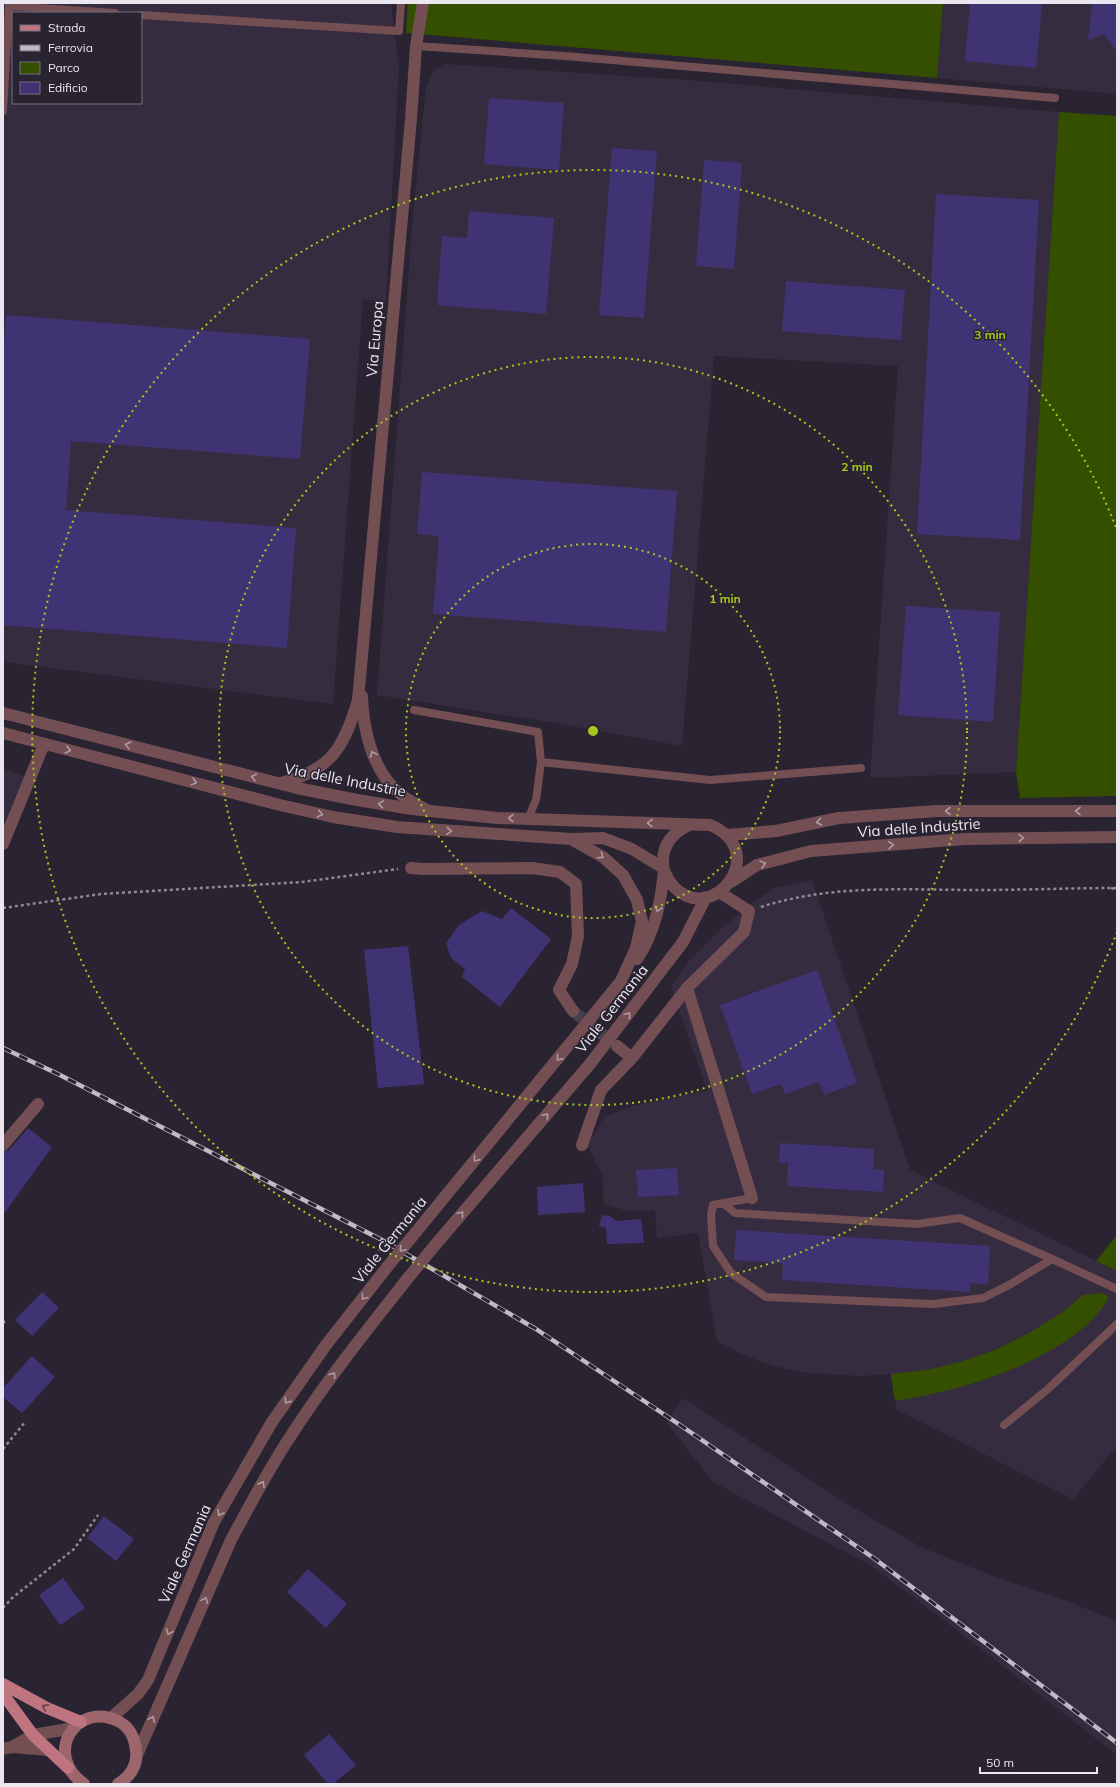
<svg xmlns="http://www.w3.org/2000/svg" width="1120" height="1787" font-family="Mulish,sans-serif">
<rect width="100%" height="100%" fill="#2a2332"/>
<path fill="#362c40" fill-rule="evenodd" d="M 3,3 L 391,3 L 399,68 L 386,301 L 363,300 L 333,704 L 3,662 ZM 13,13 L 141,13 L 141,103 L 13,103 Z
M 943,3 L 1117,3 L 1117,94 L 937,78 Z
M 444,64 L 688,80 L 1059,112 L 1016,772 L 870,778 L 898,366 L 714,356 L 682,746 L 555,723 L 377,695 L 413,214 L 426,87 L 433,71 Z
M 3,769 L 25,776 L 3,827 Z
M 812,880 L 910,1170 L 1117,1271 L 1117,1446 L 1073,1499 L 897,1410 L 890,1374 L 860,1376 L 799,1372 L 771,1365 L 744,1355 L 717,1341 L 698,1233 L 657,1238 L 655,1211 L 628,1211 L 604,1204 L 602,1175 L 587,1145 L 604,1117 L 632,1106 L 707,1090 L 671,986 L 689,961 L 724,926 L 753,902 L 775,888 Z
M 683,1398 L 849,1505 L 921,1547 L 988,1574 L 1067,1601 L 1117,1621 L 1117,1755 L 937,1615 L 870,1565 L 713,1482 L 666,1422 Z"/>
<path fill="#344f00" d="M 408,3 L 943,3 L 937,78 L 406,33 Z
M 1059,112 L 1117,116 L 1117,796 L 1020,798 L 1016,772 Z
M 1117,1235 L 1117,1271 L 1096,1261 Z
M 1103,1293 L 1109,1298 C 1103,1306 1097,1315 1090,1322 C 1041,1367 960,1391 895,1401 L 891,1374 L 927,1370 L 960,1362 L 995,1350 L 1027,1334 L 1063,1312 L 1083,1295 Z"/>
<path fill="#403374" d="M 970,3 L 1042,3 L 1036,68 L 965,61 Z
M 1092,3 L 1117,3 L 1117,52 L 1104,34 L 1088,40 Z
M 489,98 L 564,103 L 559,170 L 484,164 Z
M 612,148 L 657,151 L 644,318 L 599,315 Z
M 704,160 L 742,163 L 734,269 L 696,266 Z
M 936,194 L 1039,200 L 1020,540 L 917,534 Z
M 469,211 L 554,218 L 546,314 L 437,305 L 442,236 L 467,238 Z
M 786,281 L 905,290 L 901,340 L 782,331 Z
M 6,315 L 310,339 L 300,459 L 71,441 L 66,510 L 296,528 L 287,648 L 3,625 L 3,357 Z
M 422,472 L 677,491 L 666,632 L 433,614 L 439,536 L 417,534 Z
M 906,606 L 1000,612 L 993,722 L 898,715 Z
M 511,908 L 551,939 L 500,1007 L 462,977 L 465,969 L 451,958 L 446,943 L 459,925 L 482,911 L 502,919 Z
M 408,946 L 424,1084 L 378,1088 L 364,950 Z
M 817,970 L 857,1083 L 824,1095 L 819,1082 L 785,1094 L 781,1084 L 752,1094 L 720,1005 Z
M 28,1128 L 52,1147 L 3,1215 L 3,1152 L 9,1150 Z
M 780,1143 L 874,1149 L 873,1169 L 884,1170 L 883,1192 L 787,1186 L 788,1163 L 779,1163 Z
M 677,1168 L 679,1195 L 638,1197 L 636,1170 Z
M 583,1183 L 585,1212 L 538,1215 L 537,1187 Z
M 604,1215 L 610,1216 L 617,1221 L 641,1219 L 644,1243 L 607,1244 L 606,1228 L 599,1226 L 601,1218 Z
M 736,1230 L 990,1246 L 988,1284 L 970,1283 L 969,1292 L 782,1280 L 783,1263 L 734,1260 Z
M 42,1292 L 59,1308 L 32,1336 L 15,1320 Z
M 32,1356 L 55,1377 L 22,1413 L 3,1397 L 3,1388 Z
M 104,1516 L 134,1539 L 116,1561 L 87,1538 Z
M 308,1569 L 347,1604 L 326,1628 L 287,1592 Z
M 63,1578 L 85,1608 L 60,1625 L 39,1595 Z
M 329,1734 L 356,1765 L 333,1784 L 328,1784 L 304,1755 Z"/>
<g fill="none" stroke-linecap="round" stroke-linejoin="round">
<path stroke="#47404e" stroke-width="12" stroke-dasharray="12 6" stroke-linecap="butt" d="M 573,1011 L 616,1045"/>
<path stroke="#908a96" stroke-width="2.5" stroke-dasharray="3 3" stroke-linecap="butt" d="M 1111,888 L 1117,890
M 761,907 C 831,884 905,890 978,890 C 1024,890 1071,888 1117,888
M 3,908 L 101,894 L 302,882 L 398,869
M 3,1323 L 5,1321
M 3,1449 L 25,1422
M 3,1608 L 12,1598 L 74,1549 L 98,1515"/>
<path stroke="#734f53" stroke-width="8" d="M 141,15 L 399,31 L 401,3
M 416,46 L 565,56 L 1055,98
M 3,111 L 9,6 L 115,13
M 414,710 L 538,732 L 541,762 L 710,780 L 861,768
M 528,819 L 536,800 L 541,762
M 752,1198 L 713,1205 L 711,1215 L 713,1246 L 731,1273 L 766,1297 L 933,1304 L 983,1298 L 1009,1285 L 1052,1259 L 1117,1289
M 723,1203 L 735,1213 L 916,1224 L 960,1218 L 1052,1259
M 1004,1425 L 1048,1389 L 1117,1324"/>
<path stroke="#734f53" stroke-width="12" d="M 362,696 C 363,729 372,770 399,793 C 407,800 418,805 428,811
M 281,783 C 331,770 344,748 358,700 L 411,119 L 416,46 L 423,3
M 3,844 L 44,744
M 411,868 L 424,869 L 532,868 L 560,872 L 576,884 L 578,936 L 572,964 L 559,990 L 573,1011
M 719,892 L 749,911 L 744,932 L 687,988 L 752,1198
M 617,1046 L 632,1058 L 687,988
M 3,1145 L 38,1104
M 582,1145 L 601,1090 L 632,1058
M 12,1747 L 49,1750
M 3,1749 L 12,1747 L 33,1735 L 74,1728"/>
<path stroke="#734f53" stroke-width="12" d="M 3,713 L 297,788 L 357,800 L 412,809 L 497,818 L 710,825 C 772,851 713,927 674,887 C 667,879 662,870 663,859 C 664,842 674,832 689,825
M 3,733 L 280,805 L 333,817 L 397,827 L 571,839 L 603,857 L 623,875 L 637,900 L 642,921 L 636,948 L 621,981 L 416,1232
M 727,835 L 776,831 L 839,818 L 937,811 L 1117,811
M 572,839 L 603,838 L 632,849 L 663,868
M 731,882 L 757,865 L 811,851 L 965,839 L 1117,837
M 637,959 C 655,933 661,901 664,871
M 436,1244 L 590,1064 L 683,942 L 706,897
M 111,1718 L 138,1694 L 148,1680 L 214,1522 L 272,1422 L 326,1345 L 388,1266
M 137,1755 L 231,1540 C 250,1505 268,1470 290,1437 C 326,1381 367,1330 408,1278"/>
<path stroke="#9d656c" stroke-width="12" d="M 84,1784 C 43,1755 75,1701 118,1721 C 130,1727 135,1739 136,1751 C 138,1765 130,1777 118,1784"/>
<path stroke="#be757f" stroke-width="12" d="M 3,1684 L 47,1708 L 81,1722
M 3,1694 L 33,1735 L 68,1768"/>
<g stroke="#bfbac5" stroke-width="4.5">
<path id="rail" d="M 3,1048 L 58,1074 L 382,1240 L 536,1329 L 680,1425 L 875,1559 L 1117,1743"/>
</g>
<use href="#rail" stroke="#2a2332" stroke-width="3" stroke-dasharray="9" stroke-linecap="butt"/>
<path stroke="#734f53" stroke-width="12" d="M 388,1266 L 416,1232
M 408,1278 L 436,1244"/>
</g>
<defs><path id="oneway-chevron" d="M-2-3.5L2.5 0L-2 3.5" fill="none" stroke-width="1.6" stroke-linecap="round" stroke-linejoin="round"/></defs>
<g stroke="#af9ba2">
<use href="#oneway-chevron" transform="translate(128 745) rotate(-166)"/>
<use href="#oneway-chevron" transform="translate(68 750) rotate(14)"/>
<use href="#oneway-chevron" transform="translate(373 754) rotate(-112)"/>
<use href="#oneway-chevron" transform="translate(254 777) rotate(-166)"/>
<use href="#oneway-chevron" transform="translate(194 782) rotate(15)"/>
<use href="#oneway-chevron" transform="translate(381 804) rotate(-171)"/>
<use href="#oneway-chevron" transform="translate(948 811) rotate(-180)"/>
<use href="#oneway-chevron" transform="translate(1078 811) rotate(-180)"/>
<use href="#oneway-chevron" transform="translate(320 814) rotate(12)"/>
<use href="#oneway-chevron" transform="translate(511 818) rotate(-178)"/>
<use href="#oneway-chevron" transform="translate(819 822) rotate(169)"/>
<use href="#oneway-chevron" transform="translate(650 823) rotate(-177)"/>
<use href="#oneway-chevron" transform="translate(449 831) rotate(5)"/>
<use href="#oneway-chevron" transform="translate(1021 838) rotate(-1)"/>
<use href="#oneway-chevron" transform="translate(891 845) rotate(-4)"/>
<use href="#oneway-chevron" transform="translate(601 856) rotate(34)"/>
<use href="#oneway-chevron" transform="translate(763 864) rotate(-15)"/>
<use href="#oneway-chevron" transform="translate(658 909) rotate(104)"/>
<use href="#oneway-chevron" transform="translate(628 1015) rotate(-52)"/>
<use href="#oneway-chevron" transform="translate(559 1058) rotate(129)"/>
<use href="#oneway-chevron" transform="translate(546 1116) rotate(-49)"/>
<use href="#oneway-chevron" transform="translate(476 1159) rotate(129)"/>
<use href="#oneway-chevron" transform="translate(461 1214) rotate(-49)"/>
<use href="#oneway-chevron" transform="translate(402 1249) rotate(130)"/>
<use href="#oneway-chevron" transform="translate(364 1297) rotate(128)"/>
<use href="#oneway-chevron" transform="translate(333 1375) rotate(-55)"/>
<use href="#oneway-chevron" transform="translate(287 1401) rotate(125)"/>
<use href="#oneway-chevron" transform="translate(262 1484) rotate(-60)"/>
<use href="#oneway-chevron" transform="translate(220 1513) rotate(120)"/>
<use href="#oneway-chevron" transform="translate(205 1600) rotate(-66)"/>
<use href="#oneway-chevron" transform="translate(169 1632) rotate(113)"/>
<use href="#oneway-chevron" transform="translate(152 1719) rotate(-66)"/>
</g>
<use stroke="#5e404d" href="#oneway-chevron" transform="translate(45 1707) rotate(-153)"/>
<g fill="none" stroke="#a8c71c" stroke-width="2" stroke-dasharray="2 4">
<circle cx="593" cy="731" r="187"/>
<circle cx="593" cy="731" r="374"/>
<path d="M1117 932A561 561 0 1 1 1117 530"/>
</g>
<g text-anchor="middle" stroke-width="3" stroke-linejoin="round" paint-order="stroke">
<g font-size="15" fill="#ebe7f0" stroke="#2a2332">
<text transform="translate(375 339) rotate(-85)" y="5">Via Europa</text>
<text transform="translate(345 780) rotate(11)" y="5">Via delle Industrie</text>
<text transform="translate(919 828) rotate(-4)" y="5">Via delle Industrie</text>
<text transform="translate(612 1009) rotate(-52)" y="5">Viale Germania</text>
<text transform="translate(390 1240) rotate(-51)" y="5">Viale Germania</text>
<text transform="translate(185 1554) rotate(-66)" y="5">Viale Germania</text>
</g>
</g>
<circle cx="593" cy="731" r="6" fill="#a8c71c" stroke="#2a2332" stroke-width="2"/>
<g font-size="12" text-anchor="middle" font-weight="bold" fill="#a8c71c" stroke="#2a2332" stroke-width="3" stroke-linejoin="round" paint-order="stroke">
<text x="990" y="339">3 min</text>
<text x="857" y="471">2 min</text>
<text x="725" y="603">1 min</text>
</g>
<rect width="1120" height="1787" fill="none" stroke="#ebe7f0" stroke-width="8"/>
<rect x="12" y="12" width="130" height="92" fill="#2a2332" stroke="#77717e"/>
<rect x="20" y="25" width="20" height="6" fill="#be757f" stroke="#77717e"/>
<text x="48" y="32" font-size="12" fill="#ebe7f0">Strada</text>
<rect x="20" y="45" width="20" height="6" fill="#bfbac5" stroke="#77717e"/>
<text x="48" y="52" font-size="12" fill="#ebe7f0">Ferrovia</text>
<rect x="20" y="62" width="20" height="12" fill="#344f00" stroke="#77717e"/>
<text x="48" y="72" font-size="12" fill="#ebe7f0">Parco</text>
<rect x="20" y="82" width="20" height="12" fill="#403374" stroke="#77717e"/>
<text x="48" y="92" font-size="12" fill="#ebe7f0">Edificio</text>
<path d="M980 1767v6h117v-6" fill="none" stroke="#ebe7f0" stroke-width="2"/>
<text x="986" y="1767" font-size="12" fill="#ebe7f0" stroke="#2a2332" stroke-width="3" paint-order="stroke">50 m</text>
</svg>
